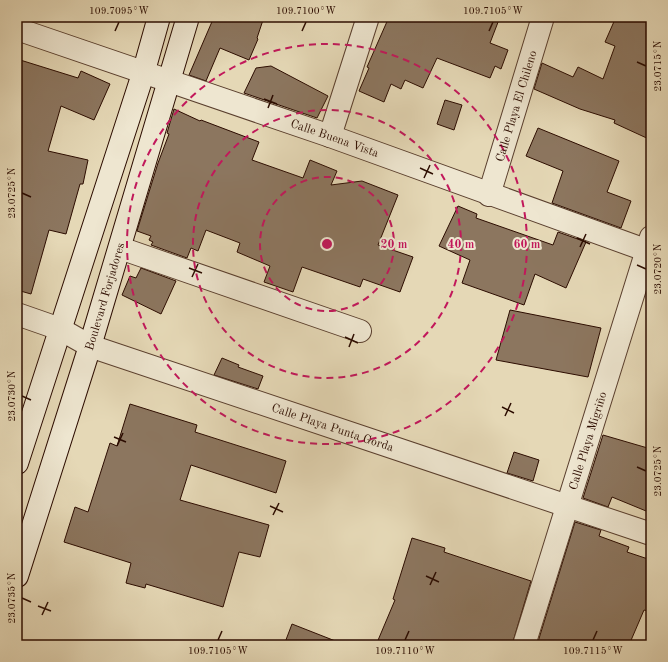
<svg xmlns="http://www.w3.org/2000/svg" width="668" height="662" font-family="'Old Standard TT',serif">
<rect width="100%" height="100%" fill="#e5d8b6"/>
<filter id="stains"><feTurbulence type="fractalNoise" baseFrequency=".005" numOctaves="4"/><feColorMatrix values="0 0 0 0 .2 0 0 0 0 .09 0 0 0 0 .02 0 0 0 .5 -.17"/></filter>
<radialGradient id="worn" r=".72"><stop offset=".6" stop-color="#630" stop-opacity="0"/><stop offset="1" stop-color="#630" stop-opacity=".3"/></radialGradient>
<path fill="#8c765f" stroke="#2c0c00" d="M 214,17 L 264,17 L 257,38 L 258,39 L 249,60 L 220,48 L 206,81 L 189,75 Z
M 389,17 L 500,17 L 490,43 L 508,50 L 501,69 L 495,66 L 490,78 L 437,58 L 423,88 L 405,80 L 401,89 L 391,84 L 384,102 L 359,91 L 369,68 L 367,67 Z
M 616,17 L 651,17 L 651,140 L 614,123 L 615,120 L 580,109 L 534,89 L 542,63 L 573,77 L 578,67 L 603,79 L 615,46 L 605,42 Z
M 17,59 L 78,78 L 81,71 L 110,84 L 94,120 L 61,106 L 48,151 L 88,160 L 83,184 L 80,184 L 66,234 L 49,230 L 31,294 L 17,290 Z
M 271,66 L 328,96 L 317,118 L 244,93 L 256,68 Z
M 445,100 L 462,105 L 454,130 L 437,124 Z
M 174,109 L 200,121 L 201,120 L 259,142 L 252,160 L 303,178 L 310,160 L 337,171 L 331,185 L 362,181 L 398,195 L 378,245 L 413,257 L 400,292 L 363,279 L 360,287 L 302,267 L 293,292 L 264,282 L 270,266 L 237,252 L 240,243 L 206,230 L 198,251 L 191,248 L 187,258 L 151,245 L 153,242 L 149,240 L 151,236 L 137,231 L 158,163 L 169,134 L 167,133 Z
M 538,128 L 619,161 L 607,192 L 631,201 L 621,228 L 552,203 L 563,171 L 526,156 Z
M 458,206 L 477,214 L 476,218 L 553,245 L 558,232 L 586,242 L 566,288 L 535,274 L 524,305 L 462,283 L 470,260 L 439,246 Z
M 141,268 L 176,281 L 161,314 L 122,295 L 130,276 L 136,278 Z
M 510,310 L 601,328 L 588,377 L 496,360 Z
M 222,358 L 239,365 L 238,367 L 263,376 L 258,389 L 214,375 Z
M 130,404 L 197,425 L 195,432 L 286,461 L 276,493 L 191,465 L 180,500 L 269,525 L 260,557 L 239,552 L 223,607 L 146,584 L 145,588 L 126,583 L 131,563 L 64,542 L 75,507 L 88,512 L 110,443 L 117,446 Z
M 603,435 L 651,449 L 651,513 L 612,497 L 608,507 L 583,498 Z
M 514,452 L 539,460 L 533,481 L 507,473 Z
M 575,522 L 601,530 L 599,536 L 629,547 L 627,552 L 651,560 L 651,612 L 644,610 L 629,645 L 537,645 Z
M 412,538 L 445,548 L 444,552 L 531,581 L 512,645 L 376,645 L 395,600 L 393,599 Z
M 292,624 L 343,644 L 343,645 L 284,645 Z"/>
<g fill="none" stroke-linecap="round" stroke-linejoin="round">
<g stroke="#5a3f2e" stroke-width="24">
<g id="minor">
<path id="s1" d="M 17,29 L 330,136 L 651,252"/>
<path d="M 330,136 L 368,17"/>
<path id="s2" d="M 489,195 L 543,17"/>
<path d="M 120,248 L 360,331"/>
<path id="s3" d="M 17,314 L 60,329 L 90,346 L 651,534"/>
<path id="s4" d="M 524,645 L 651,237"/>
</g>
</g>
<g stroke="#2c0c00" stroke-width="24">
<g id="secondary">
<path d="M 17,463 L 143,74 L 159,17"/>
<path id="s5" d="M 17,576 L 90,346 L 188,17"/>
</g>
</g>
<use href="#minor" stroke="#eee6d0" stroke-width="22"/>
<use href="#secondary" stroke="#eee6d0" stroke-width="22"/>
</g>
<path fill="none" stroke="#2c0c00" stroke-width="1.5" d="M 115,31 L 119,22M 302,31 L 306,22M 489,31 L 493,22M 637,62 L 646,66M 264,99 L 277,104M 268,108 L 273,95M 420,168 L 433,174M 424,178 L 430,165M 22,193 L 31,197M 577,238 L 590,244M 580,247 L 586,234M 637,265 L 646,269M 189,268 L 202,273M 192,277 L 198,264M 345,337 L 358,343M 349,347 L 354,334M 22,396 L 31,400M 502,407 L 514,413M 505,416 L 511,403M 114,437 L 126,442M 117,446 L 123,433M 637,467 L 646,471M 270,506 L 283,512M 273,515 L 279,503M 426,576 L 439,582M 430,585 L 436,572M 22,598 L 31,602M 38,606 L 51,611M 42,615 L 48,602M 218,640 L 222,631M 405,640 L 409,631M 593,640 L 597,631"/>
<g fill="none" stroke="#c2185b" stroke-width="2" stroke-dasharray="7 5">
<circle cx="327" cy="244" r="67"/>
<circle cx="327" cy="244" r="134"/>
<circle cx="327" cy="244" r="200"/>
</g>
<g text-anchor="middle" stroke-width="4" stroke-linejoin="round" paint-order="stroke">
<g font-size="12" fill="#2c0c00" stroke="#eee6d0">
<text dy="4" stroke="none"><textPath href="#s2" startOffset="93">Calle Playa El Chileno</textPath></text>
<text dy="4" stroke="none"><textPath href="#s1" startOffset="336">Calle Buena Vista</textPath></text>
<text dy="4" stroke="none"><textPath href="#s5" startOffset="293">Boulevard Forjadores</textPath></text>
<text dy="4" stroke="none"><textPath href="#s3" startOffset="336">Calle Playa Punta Gorda</textPath></text>
<text dy="4" stroke="none"><textPath href="#s4" startOffset="214">Calle Playa Migriño</textPath></text>
</g>
</g>
<circle cx="327" cy="244" r="6" fill="#c2185b" stroke="#eee6d0" stroke-width="2"/>
<g font-size="12" text-anchor="middle" font-weight="bold" fill="#c2185b" stroke="#eee6d0" stroke-width="4" stroke-linejoin="round" paint-order="stroke">
<text x="394" y="248">20 m</text>
<text x="461" y="248">40 m</text>
<text x="527" y="248">60 m</text>
</g>
<rect width="668" height="662" fill="none" stroke="#e5d8b6" stroke-width="44"/>
<rect x="22" y="22" width="624" height="618" fill="none" stroke="#2c0c00" stroke-width="1.5"/>
<g font-size="10" text-anchor="middle" fill="#2c0c00">
<text x="119" y="14">109.7095°W</text>
<text x="306" y="14">109.7100°W</text>
<text x="493" y="14">109.7105°W</text>
<text transform="translate(657 66) rotate(-90)" y="4">23.0715°N</text>
<text transform="translate(11 193) rotate(-90)" y="4">23.0725°N</text>
<text transform="translate(657 269) rotate(-90)" y="4">23.0720°N</text>
<text transform="translate(11 396) rotate(-90)" y="4">23.0730°N</text>
<text transform="translate(657 471) rotate(-90)" y="4">23.0725°N</text>
<text transform="translate(11 598) rotate(-90)" y="4">23.0735°N</text>
<text x="218" y="654">109.7105°W</text>
<text x="405" y="654">109.7110°W</text>
<text x="593" y="654">109.7115°W</text>
</g>
<rect width="100%" height="100%" filter="url(#stains)"/>
<rect width="100%" height="100%" fill="url(#worn)"/>
</svg>
